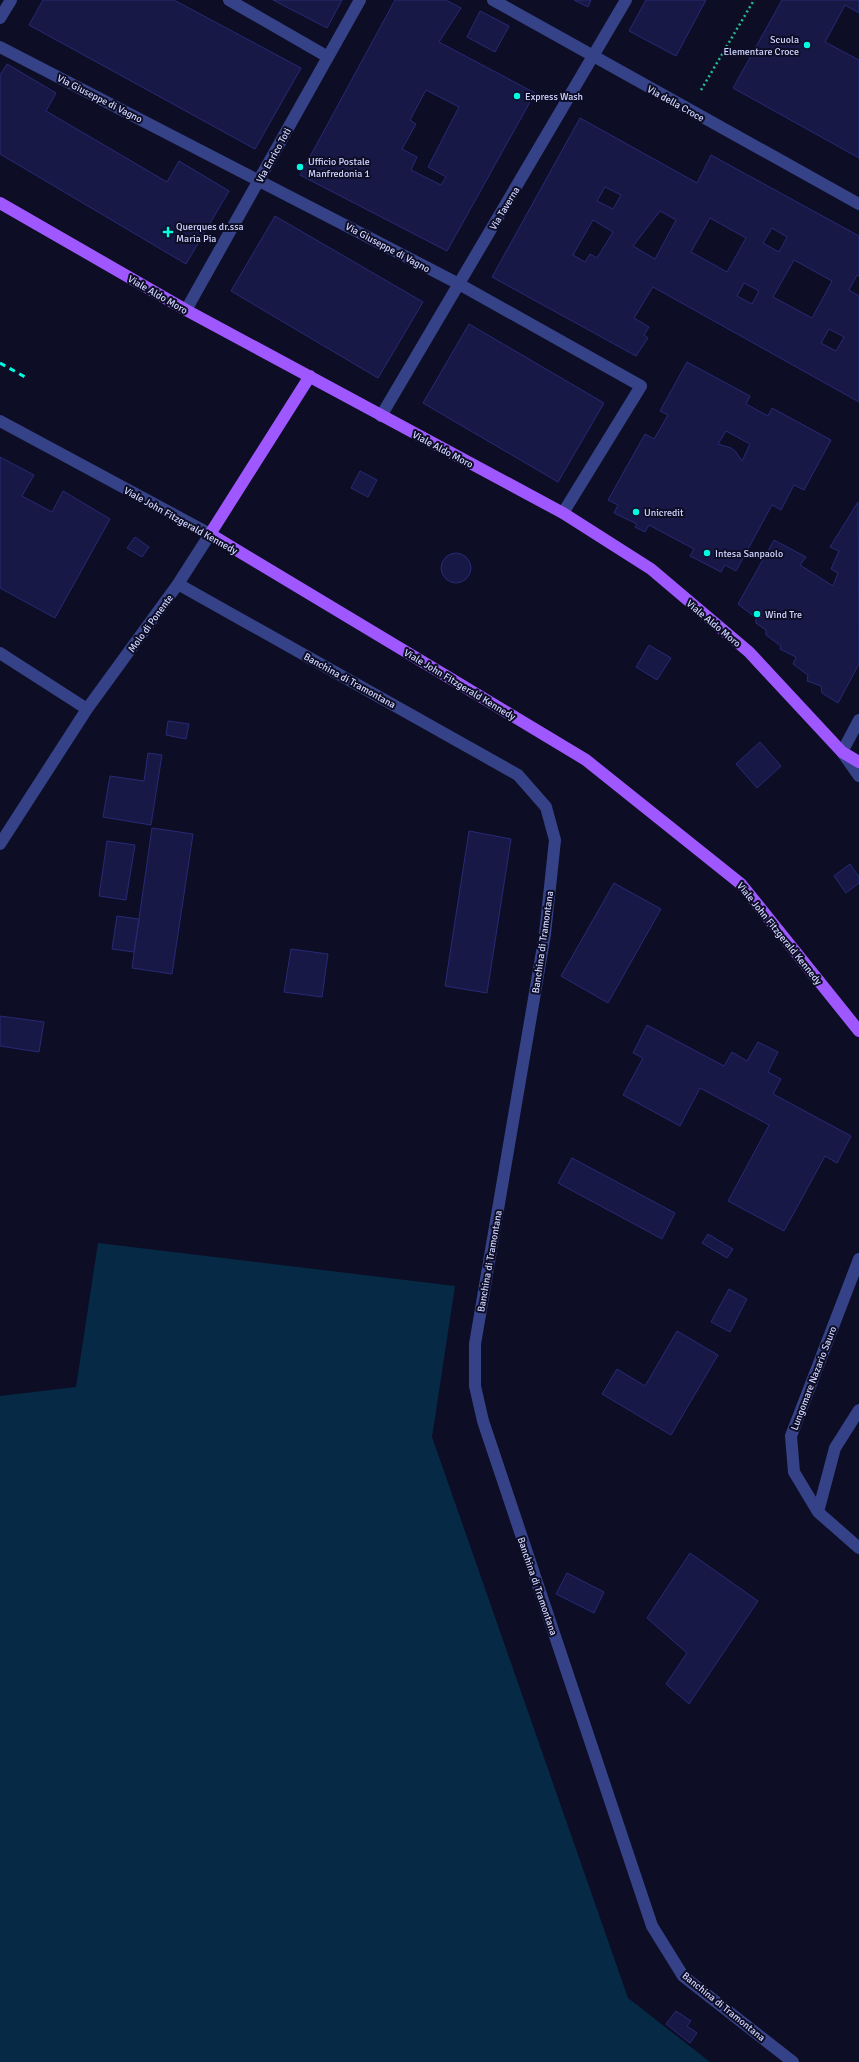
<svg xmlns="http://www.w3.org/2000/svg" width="859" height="2062" font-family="Signika,sans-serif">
<rect width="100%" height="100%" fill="#0d0e25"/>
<path fill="#062a45" d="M 98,1243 L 455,1286 L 432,1437 L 628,1998 L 710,2062 L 0,2062 L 0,1396 L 76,1387 Z"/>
<path fill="#181847" stroke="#282975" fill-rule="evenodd" d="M 43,0 L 174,0 L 301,68 L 255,149 L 29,25 Z
M 273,0 L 342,0 L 327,28 Z
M 395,0 L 446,0 L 461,8 L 439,42 L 535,93 L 447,251 L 300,175 ZM 426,90 L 459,107 L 428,167 L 446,177 L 441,185 L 411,170 L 417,157 L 402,149 L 416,124 L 410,120 Z
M 574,0 L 591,0 L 588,7 Z
M 646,0 L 706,0 L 676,56 L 629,31 Z
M 782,0 L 859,0 L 859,13 L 845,5 L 825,42 L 859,60 L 859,158 L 733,88 Z
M 480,11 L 509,26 L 495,52 L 467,37 Z
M 7,64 L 56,93 L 46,111 L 167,182 L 179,161 L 229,191 L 186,264 L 0,154 L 0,75 Z
M 580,118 L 697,183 L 711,155 L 859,236 L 859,276 L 857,275 L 849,290 L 859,296 L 859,402 L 653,287 L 634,318 L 649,327 L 644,335 L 648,338 L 636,356 L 492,277 ZM 605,187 L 621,195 L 613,209 L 597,201 ZM 660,211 L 676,220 L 655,259 L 633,246 ZM 710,218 L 746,238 L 727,272 L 691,252 ZM 593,220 L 613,232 L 597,258 L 590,254 L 585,262 L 573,255 ZM 772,228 L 787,237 L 779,252 L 763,243 ZM 794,260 L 832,281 L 812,318 L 773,297 ZM 744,283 L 759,291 L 752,304 L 737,296 ZM 829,329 L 844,337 L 836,351 L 821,343 Z
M 275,216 L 423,302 L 378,378 L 231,291 Z
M 469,324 L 604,403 L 558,482 L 423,403 Z
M 687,362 L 750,396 L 746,404 L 768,416 L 772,408 L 831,440 L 804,490 L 794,485 L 781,510 L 772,505 L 736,571 L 725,565 L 721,572 L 690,556 L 694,549 L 649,525 L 645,532 L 635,527 L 637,524 L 614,513 L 618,505 L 608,500 L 645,434 L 654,439 L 668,415 L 660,411 ZM 726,431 L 750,444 L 742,461 L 736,452 L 731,448 L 718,444 Z
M 0,457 L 34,475 L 22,496 L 52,512 L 63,491 L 110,519 L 55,618 L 0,588 Z
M 360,471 L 377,480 L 368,497 L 351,488 Z
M 858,502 L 859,664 L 838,703 L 822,693 L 821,686 L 807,681 L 808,675 L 793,664 L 796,657 L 780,649 L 781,646 L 766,635 L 766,630 L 756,623 L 756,618 L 738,604 L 774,540 L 806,557 L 800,565 L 833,586 L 838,573 L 831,569 L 839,551 L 830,547 Z
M 135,537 L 149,547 L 142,557 L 127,548 Z
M441 568a15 15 0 1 1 30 0a15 15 0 1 1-30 0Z
M 649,645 L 671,658 L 657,680 L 636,667 Z
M 168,721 L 189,724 L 186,739 L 166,735 Z
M 760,742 L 781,766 L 757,788 L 736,764 Z
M 148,753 L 162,755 L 151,825 L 103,817 L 110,776 L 144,781 Z
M 152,828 L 193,834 L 172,974 L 132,968 Z
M 469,831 L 511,839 L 487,993 L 445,986 Z
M 107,841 L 135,845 L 126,900 L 99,896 Z
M 850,864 L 859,877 L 859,883 L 846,893 L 834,876 Z
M 614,883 L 661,909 L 608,1003 L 561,976 Z
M 117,916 L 139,919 L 134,952 L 112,949 Z
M 291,949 L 328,954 L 322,997 L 284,992 Z
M 0,1016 L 44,1022 L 39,1052 L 0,1046 Z
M 647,1025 L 724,1066 L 732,1052 L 747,1061 L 758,1042 L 778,1052 L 768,1072 L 781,1079 L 773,1094 L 851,1136 L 837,1163 L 825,1156 L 784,1231 L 728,1201 L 769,1125 L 700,1088 L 680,1126 L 623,1095 L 643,1058 L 633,1053 Z
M 572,1158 L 675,1213 L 662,1239 L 558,1183 Z
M 708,1234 L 733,1249 L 727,1258 L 702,1243 Z
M 729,1289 L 747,1299 L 730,1332 L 711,1322 Z
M 677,1331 L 718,1355 L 671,1435 L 602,1394 L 617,1369 L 645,1386 Z
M 690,1553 L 758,1601 L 689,1704 L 666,1684 L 687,1653 L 647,1618 Z
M 567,1573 L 604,1592 L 594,1613 L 556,1594 Z
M 676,2011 L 691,2021 L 687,2026 L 697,2033 L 690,2043 L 666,2024 Z"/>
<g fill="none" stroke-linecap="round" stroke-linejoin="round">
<path stroke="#27bd96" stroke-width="2.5" stroke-dasharray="2 3" stroke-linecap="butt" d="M 701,90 L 754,0"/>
<path stroke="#354287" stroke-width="12" d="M 229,0 L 328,57
M 493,0 L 859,204
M 0,18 L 11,0
M 0,47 L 459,284 L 641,386 L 563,513
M 186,310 L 360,0
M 381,416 L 626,0
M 0,421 L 210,534 L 178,584 L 87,709 L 0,844
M 178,584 L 518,775 L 546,807 L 555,840 L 545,934 L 475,1344 L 475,1386 L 483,1421 L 652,1926 L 683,1976 L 793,2062
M 0,653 L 87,709
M 859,720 L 842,752 L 859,776
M 859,1259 L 791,1436 L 794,1472 L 818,1512 L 859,1548
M 818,1512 L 835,1448 L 859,1410"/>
<path stroke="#9f58ff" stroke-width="12" d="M 0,203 L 186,310 L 563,513 L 651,569 L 749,652 L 842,752 L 859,762
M 310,376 L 210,534 L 586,760 L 741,884 L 859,1031"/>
<path stroke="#00fce2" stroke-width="3" stroke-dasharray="6 5" stroke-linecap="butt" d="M 0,363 L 25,377"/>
</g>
<g fill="#00fce2" stroke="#0d0e25" stroke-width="1.5">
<circle cx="807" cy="45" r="4"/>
<circle cx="517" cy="96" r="4"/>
<circle cx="300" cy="167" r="4"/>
<path d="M166 226h4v4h4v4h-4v4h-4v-4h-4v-4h4z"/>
<circle cx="636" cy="512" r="4"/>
<circle cx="707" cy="553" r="4"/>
<circle cx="757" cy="614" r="4"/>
</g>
<g text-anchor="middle" stroke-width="4" stroke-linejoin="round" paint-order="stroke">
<g font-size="10" fill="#d1d5ff" stroke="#0d0e25" text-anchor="start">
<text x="799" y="43" text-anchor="end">Scuola<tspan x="799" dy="12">Elementare Croce</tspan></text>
<text x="525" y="100">Express Wash</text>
<text x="308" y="165">Ufficio Postale<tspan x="308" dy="12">Manfredonia 1</tspan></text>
<text x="176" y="230">Querques dr.ssa<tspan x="176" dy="12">Maria Pia</tspan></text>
<text x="644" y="516">Unicredit</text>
<text x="715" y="557">Intesa Sanpaolo</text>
<text x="765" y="618">Wind Tre</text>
</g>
<g font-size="10" fill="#d1d5ff" stroke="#0d0e25">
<text transform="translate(100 98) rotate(27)" y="4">Via Giuseppe di Vagno</text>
<text transform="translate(676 103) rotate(29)" y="4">Via della Croce</text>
<text transform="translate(273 155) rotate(-61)" y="4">Via Enrico Toti</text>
<text transform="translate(504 208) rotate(-59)" y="4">Via Taverna</text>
<text transform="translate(388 247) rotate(28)" y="4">Via Giuseppe di Vagno</text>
<text transform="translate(158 294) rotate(30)" y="4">Viale Aldo Moro</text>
<text transform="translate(443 449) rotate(28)" y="4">Viale Aldo Moro</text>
<text transform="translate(181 520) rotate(29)" y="4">Viale John Fitzgerald Kennedy</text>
<text transform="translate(150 623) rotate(-54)" y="4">Molo di Ponente</text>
<text transform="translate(714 623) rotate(40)" y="4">Viale Aldo Moro</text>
<text transform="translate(350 680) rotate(29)" y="4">Banchina di Tramontana</text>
<text transform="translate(460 684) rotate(31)" y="4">Viale John Fitzgerald Kennedy</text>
<text transform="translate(780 933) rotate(51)" y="4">Viale John Fitzgerald Kennedy</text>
<text transform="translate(542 942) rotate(-82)" y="4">Banchina di Tramontana</text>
<text transform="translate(489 1261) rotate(-80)" y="4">Banchina di Tramontana</text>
<text transform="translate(813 1378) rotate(-69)" y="4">Lungomare Nazario Sauro</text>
<text transform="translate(538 1586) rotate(71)" y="4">Banchina di Tramontana</text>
<text transform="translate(724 2006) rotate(39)" y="4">Banchina di Tramontana</text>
</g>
</g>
</svg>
